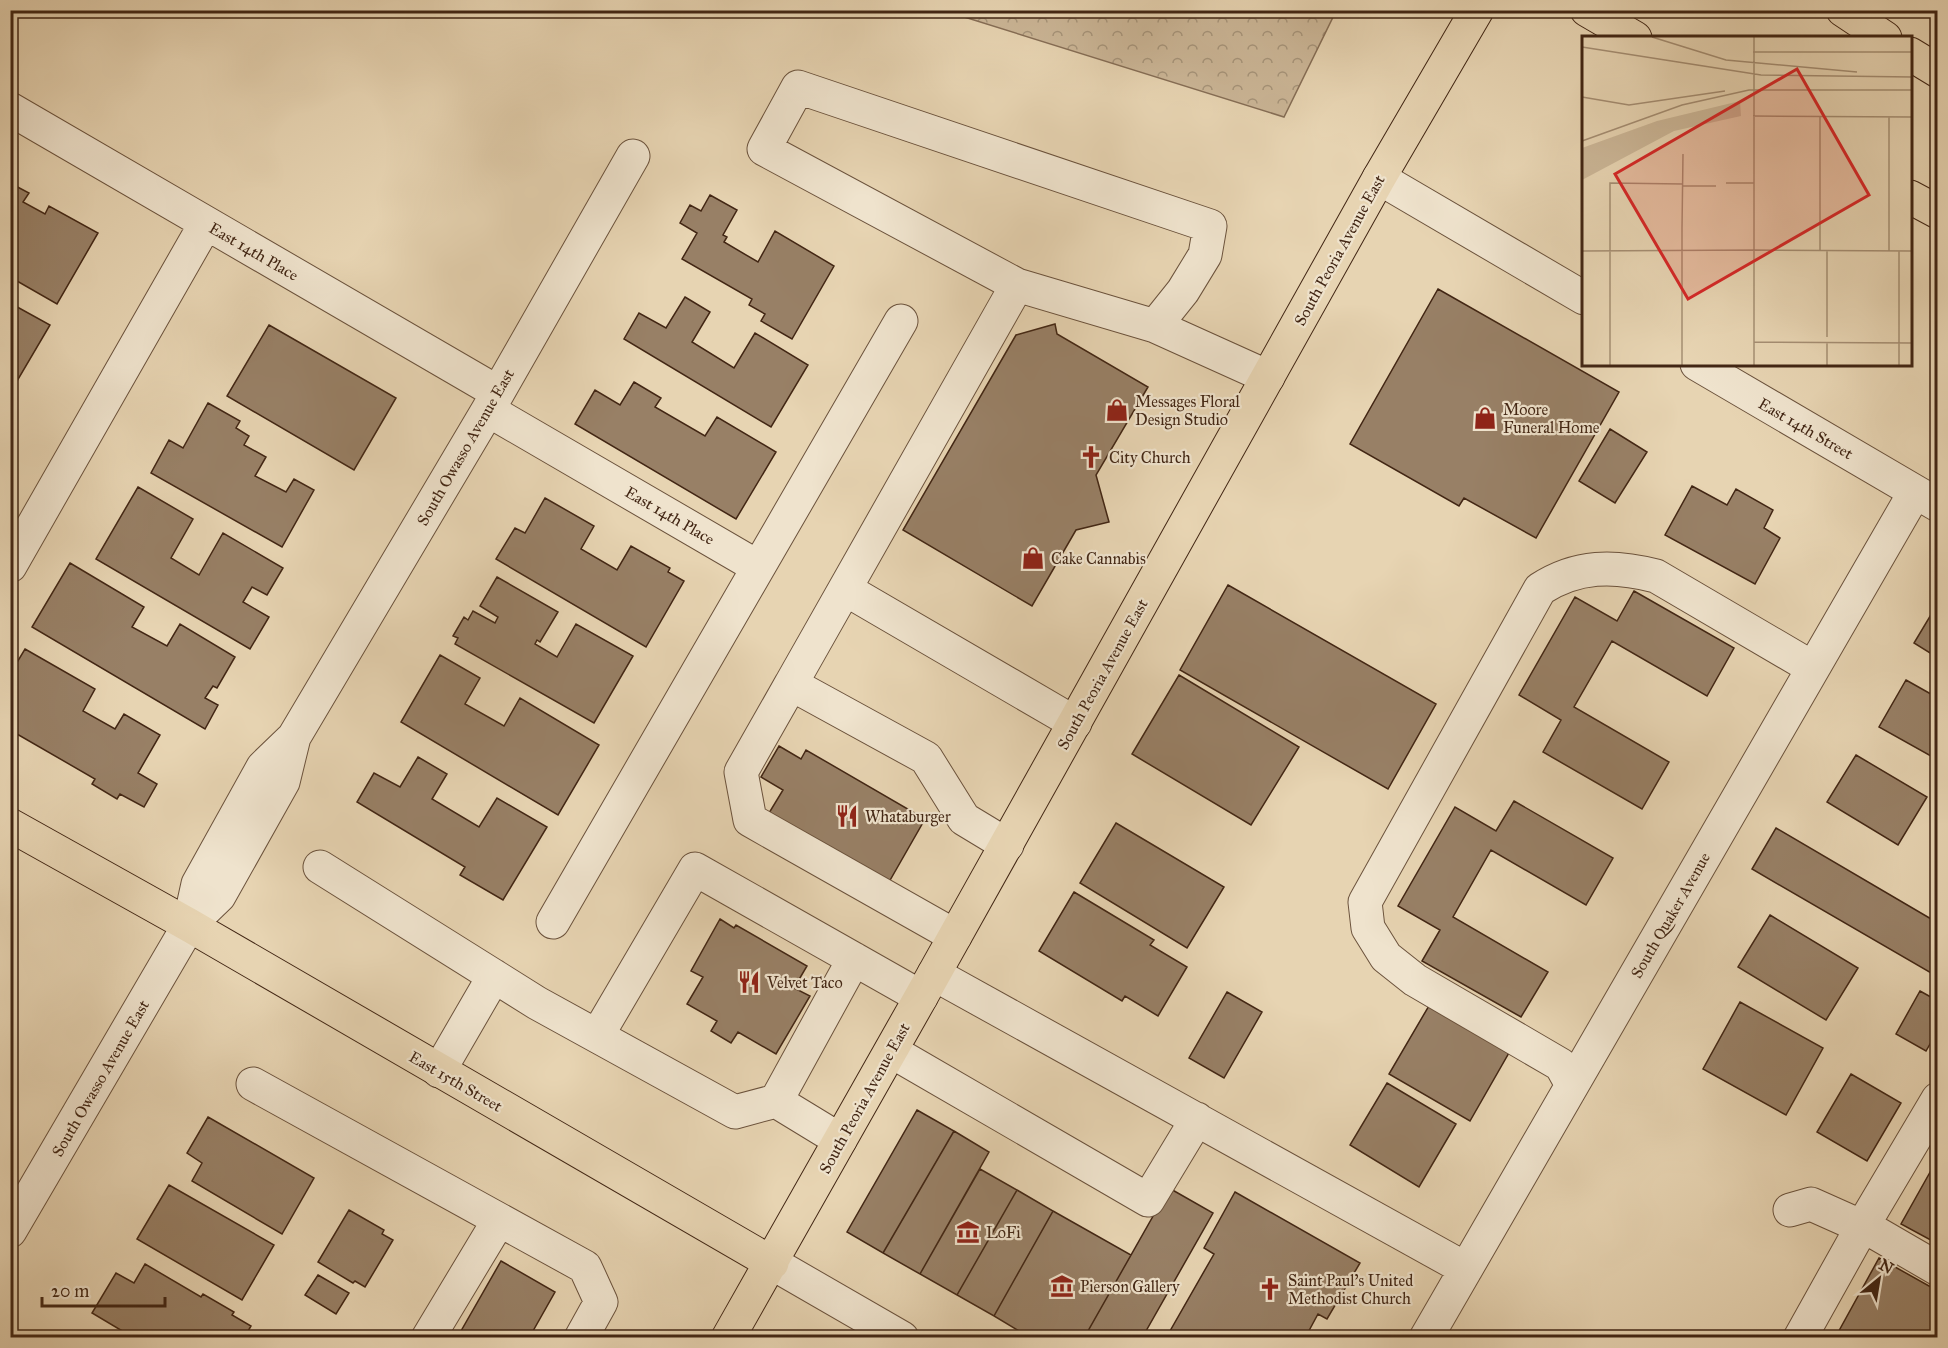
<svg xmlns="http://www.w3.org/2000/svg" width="1948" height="1348" font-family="'IM FELL Great Primer',serif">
<defs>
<pattern id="forest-crowns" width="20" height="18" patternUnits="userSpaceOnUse" patternTransform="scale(1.5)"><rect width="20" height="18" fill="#cbb697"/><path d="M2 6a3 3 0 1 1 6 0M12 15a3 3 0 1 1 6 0" fill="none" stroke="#a6947a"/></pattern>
</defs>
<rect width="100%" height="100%" fill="#e7d4b2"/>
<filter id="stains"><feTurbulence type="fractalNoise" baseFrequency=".00333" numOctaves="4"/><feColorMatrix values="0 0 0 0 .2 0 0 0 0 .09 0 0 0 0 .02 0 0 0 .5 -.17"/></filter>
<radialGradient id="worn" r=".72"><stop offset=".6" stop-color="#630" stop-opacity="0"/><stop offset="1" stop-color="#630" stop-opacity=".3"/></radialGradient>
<path fill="url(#forest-crowns)" stroke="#866e56" stroke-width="1.5" d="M 945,11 L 1336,10 L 1336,11 L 1284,117 Z"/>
<path fill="#988066" stroke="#422614" stroke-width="1.5" d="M 10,183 L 29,193 L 23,202 L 45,214 L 49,206 L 98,233 L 57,304 L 10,277 Z
M 710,195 L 737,210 L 723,235 L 727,237 L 724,242 L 758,262 L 775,231 L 834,266 L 792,339 L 761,321 L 765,314 L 749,305 L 752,299 L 682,259 L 697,233 L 680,223 L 690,205 L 701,211 Z
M 1438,289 L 1619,392 L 1536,538 L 1464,498 L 1459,506 L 1350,444 Z
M 685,297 L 710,312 L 692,342 L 734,368 L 755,333 L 808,365 L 771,427 L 624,339 L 639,313 L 666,328 Z
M 10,303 L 50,325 L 10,393 Z
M 1055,324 L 1057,334 L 1148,387 L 1096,475 L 1109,522 L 1076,530 L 1032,606 L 903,530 L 1016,335 Z
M 269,325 L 396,398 L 354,470 L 227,396 Z
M 634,382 L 661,398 L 655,407 L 705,436 L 717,417 L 776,452 L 736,519 L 575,424 L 595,390 L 620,405 Z
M 208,403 L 240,421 L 236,428 L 249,436 L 244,445 L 266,457 L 255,476 L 286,492 L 294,479 L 314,490 L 282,547 L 151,473 L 169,440 L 183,448 Z
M 1610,429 L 1647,452 L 1615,503 L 1579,481 Z
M 1692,486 L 1727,505 L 1736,489 L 1773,510 L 1764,528 L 1780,538 L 1755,584 L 1665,535 Z
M 138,487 L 193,519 L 171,558 L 199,575 L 223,533 L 283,568 L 267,595 L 252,587 L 243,602 L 269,617 L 250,649 L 96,559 Z
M 545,498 L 594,526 L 581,549 L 617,570 L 631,546 L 670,568 L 668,572 L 684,581 L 646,647 L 496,559 L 515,528 L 525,533 Z
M 70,563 L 144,607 L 132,627 L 167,646 L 180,624 L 235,657 L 217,688 L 213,686 L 205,698 L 218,705 L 205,729 L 32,627 Z
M 497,577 L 558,612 L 540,642 L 537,640 L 535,644 L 557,657 L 576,624 L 633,656 L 594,723 L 455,644 L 458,638 L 453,636 L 464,617 L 468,620 L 473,611 L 495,623 L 498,617 L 480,606 Z
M 1228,585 L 1436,704 L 1388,789 L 1180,670 Z
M 1634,591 L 1734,648 L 1707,696 L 1612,641 L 1574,707 L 1669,762 L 1642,809 L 1543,752 L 1561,720 L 1519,695 L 1575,597 L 1617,621 Z
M 1938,603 L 1938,658 L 1914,643 Z
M 25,649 L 95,689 L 83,711 L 115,729 L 124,714 L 160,735 L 138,773 L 157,784 L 144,807 L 120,794 L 117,799 L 92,784 L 95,779 L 10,730 L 10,674 Z
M 440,655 L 480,678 L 465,704 L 504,726 L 520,698 L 599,745 L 558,815 L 401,722 Z
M 1179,675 L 1299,747 L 1251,825 L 1132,754 Z
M 1906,680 L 1938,698 L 1938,760 L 1879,727 Z
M 779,746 L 801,759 L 806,750 L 925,819 L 889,882 L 769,813 L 783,790 L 761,777 Z
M 1856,755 L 1927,797 L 1898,845 L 1827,802 Z
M 418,757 L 447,774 L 432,799 L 479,827 L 497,798 L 547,827 L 503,900 L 460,875 L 465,867 L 357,802 L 374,773 L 400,787 Z
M 1514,801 L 1613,858 L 1586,905 L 1491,850 L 1453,917 L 1548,972 L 1521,1017 L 1422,961 L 1440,930 L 1398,906 L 1455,807 L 1496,831 Z
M 1116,823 L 1224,887 L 1187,948 L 1080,883 Z
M 1776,828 L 1938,923 L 1938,977 L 1752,869 Z
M 1074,892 L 1154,940 L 1150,945 L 1187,967 L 1158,1016 L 1125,996 L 1122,1001 L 1039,951 Z
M 1770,915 L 1858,968 L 1826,1020 L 1738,967 Z
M 720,919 L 734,928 L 736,925 L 807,966 L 794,988 L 810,996 L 776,1054 L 738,1032 L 731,1043 L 711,1031 L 717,1021 L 687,1004 L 703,977 L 691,971 Z
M 1920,991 L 1938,1001 L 1938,1030 L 1926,1051 L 1896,1034 Z
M 1227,992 L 1262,1012 L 1224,1078 L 1189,1058 Z
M 1740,1002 L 1823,1048 L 1786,1115 L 1703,1069 Z
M 1430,1004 L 1510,1051 L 1470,1121 L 1389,1074 Z
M 1851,1074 L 1901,1103 L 1867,1161 L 1817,1132 Z
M 1387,1083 L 1456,1124 L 1419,1187 L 1350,1145 Z
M 917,1110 L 954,1131 L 883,1253 L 847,1232 Z
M 208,1117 L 314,1178 L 282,1234 L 192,1181 L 202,1163 L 187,1153 Z
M 954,1131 L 989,1152 L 920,1274 L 883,1253 Z
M 1938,1158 L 1938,1244 L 1901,1224 Z
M 980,1169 L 1017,1190 L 957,1295 L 920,1274 Z
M 169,1185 L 274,1245 L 242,1300 L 137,1239 Z
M 1169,1188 L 1213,1213 L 1142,1338 L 1084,1338 Z
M 1017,1190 L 1053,1211 L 994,1316 L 957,1295 Z
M 1235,1192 L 1360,1263 L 1327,1319 L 1318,1314 L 1305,1338 L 1166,1338 L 1214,1254 L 1204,1248 Z
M 349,1210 L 384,1230 L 382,1234 L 393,1240 L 365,1287 L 355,1281 L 353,1283 L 318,1262 Z
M 1053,1211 L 1131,1255 L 1084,1338 L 1031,1338 L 994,1316 Z
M 1879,1258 L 1938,1291 L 1938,1338 L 1835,1338 Z
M 501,1261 L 555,1292 L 529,1338 L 457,1338 Z
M 145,1264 L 201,1297 L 203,1294 L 234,1312 L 232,1315 L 251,1326 L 244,1338 L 134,1338 L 92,1313 L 116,1273 L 134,1283 Z
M 318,1275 L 349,1293 L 336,1314 L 305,1295 Z"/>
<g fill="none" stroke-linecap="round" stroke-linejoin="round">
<g stroke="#6b523c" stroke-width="35">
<path id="minor" d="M 10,109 L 497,392
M 1379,178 L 1584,298
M 1155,326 L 1017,285 L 764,149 L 798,87 L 1210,226 L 1205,255 L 1183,291 L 1155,326 L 1268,377
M 1697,364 L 1938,505
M 488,410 L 758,567
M 10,566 L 206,223
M 845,589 L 1075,723
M 791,684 L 1017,285
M 320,867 L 537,1003 L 735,1112 L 776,1101 L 840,1140
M 553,922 L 901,321
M 189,925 L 198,884 L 263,767 L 294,737 L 488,410 L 633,156
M 955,936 L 750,820 L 741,772 L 791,684 L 926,758 L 964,819 L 1007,845
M 934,974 L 1466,1269
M 597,1036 L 695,869 L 921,997
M 891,1051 L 1148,1200 L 1197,1119
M 439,1071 L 494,976
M 253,1084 L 585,1267 L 601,1302 L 581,1338
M 1572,1085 L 1561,1065 L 1415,980 L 1386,957 L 1368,928 L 1365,902 L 1540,589 C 1577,565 1614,565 1656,576 L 1813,668
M 776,1101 L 854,959
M 1790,1210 L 1811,1204 L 1876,1233 L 1938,1269
M 10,1231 L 189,925 L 219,896 L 283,782 L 294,737
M 772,1263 L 902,1338
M 428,1338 L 499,1220
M 1426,1338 L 1915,492
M 1800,1338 L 1862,1227 L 1938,1099"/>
</g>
<g stroke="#422614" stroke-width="35">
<path id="major" d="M 10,825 L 189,925 L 772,1263
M 728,1338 L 921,997 L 1379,178 L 1477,10"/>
</g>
<g stroke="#422614" stroke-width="35">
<path id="highway" d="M 1587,10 L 1635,38
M 1843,10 L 1885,38
M 1910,54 L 1938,71
M 1910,197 L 1938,212"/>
</g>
<use href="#minor" stroke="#efe3cd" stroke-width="33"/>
<use href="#major" stroke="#e7d4b2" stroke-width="33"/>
<use href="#highway" stroke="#e7d4b2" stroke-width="33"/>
</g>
<defs>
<g id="shop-bare" transform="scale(1.8)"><path d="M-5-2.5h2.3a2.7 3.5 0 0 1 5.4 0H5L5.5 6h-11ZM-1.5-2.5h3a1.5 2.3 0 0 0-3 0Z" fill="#8f2418" stroke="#efe3cd" stroke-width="2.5" paint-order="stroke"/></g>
<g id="church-bare" transform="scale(1.8)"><path d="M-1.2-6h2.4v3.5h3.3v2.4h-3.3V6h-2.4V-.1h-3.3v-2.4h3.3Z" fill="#8f2418" stroke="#efe3cd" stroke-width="2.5" paint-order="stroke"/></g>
<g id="restaurant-bare" transform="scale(1.8)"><path d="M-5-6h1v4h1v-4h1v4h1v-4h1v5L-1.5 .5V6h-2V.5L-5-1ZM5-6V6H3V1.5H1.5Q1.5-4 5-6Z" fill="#8f2418" stroke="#efe3cd" stroke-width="2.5" paint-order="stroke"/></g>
<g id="museum-bare" transform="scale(1.8)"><path d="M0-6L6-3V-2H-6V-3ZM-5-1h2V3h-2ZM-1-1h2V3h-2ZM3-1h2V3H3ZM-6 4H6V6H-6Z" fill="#8f2418" stroke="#efe3cd" stroke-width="2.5" paint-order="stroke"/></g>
</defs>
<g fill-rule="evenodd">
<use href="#shop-bare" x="1117" y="410"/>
<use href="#shop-bare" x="1485" y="418"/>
<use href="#church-bare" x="1091" y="457"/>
<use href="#shop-bare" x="1033" y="558"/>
<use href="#restaurant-bare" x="847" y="816"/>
<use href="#restaurant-bare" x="749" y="982"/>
<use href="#museum-bare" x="968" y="1232"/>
<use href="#museum-bare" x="1062" y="1286"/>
<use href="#church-bare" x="1270" y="1289"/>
</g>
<g text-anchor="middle" stroke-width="4.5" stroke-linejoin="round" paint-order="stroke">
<g font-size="16" fill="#422614" stroke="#efe3cd">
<text transform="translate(1339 250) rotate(-61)" y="6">South Peoria Avenue East</text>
<text transform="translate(254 251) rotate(30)" y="6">East 14th Place</text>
<text transform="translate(1806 428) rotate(30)" y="6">East 14th Street</text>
<text transform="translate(465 447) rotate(-60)" y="6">South Owasso Avenue East</text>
<text transform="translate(670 515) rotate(30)" y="6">East 14th Place</text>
<text transform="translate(1102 674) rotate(-61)" y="6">South Peoria Avenue East</text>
<text transform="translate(1670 915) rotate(-60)" y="6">South Quaker Avenue</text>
<text transform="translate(100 1078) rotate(-60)" y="6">South Owasso Avenue East</text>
<text transform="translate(456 1081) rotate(30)" y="6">East 15th Street</text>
<text transform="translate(864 1098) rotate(-61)" y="6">South Peoria Avenue East</text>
</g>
<g font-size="16" fill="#422614" stroke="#efe3cd" text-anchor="start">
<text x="1135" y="407">Messages Floral<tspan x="1135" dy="18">Design Studio</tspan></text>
<text x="1503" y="415">Moore<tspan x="1503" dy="18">Funeral Home</tspan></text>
<text x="1109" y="463">City Church</text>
<text x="1051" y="564">Cake Cannabis</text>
<text x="865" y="822">Whataburger</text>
<text x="767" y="988">Velvet Taco</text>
<text x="986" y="1238">LoFi</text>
<text x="1288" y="1286">Saint Paul's United<tspan x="1288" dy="18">Methodist Church</tspan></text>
<text x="1080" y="1292">Pierson Gallery</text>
</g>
</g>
<g transform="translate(1582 36)">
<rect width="330" height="330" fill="#e7d4b2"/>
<path d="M 158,65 L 159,80 L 92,95 L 0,144 L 0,112 L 75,85 Z" fill="#cbb697"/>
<path fill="none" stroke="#a58e73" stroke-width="1.5" d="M 70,1 L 144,24 L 275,36M 172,1 L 172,329M 0,11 L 179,39 L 330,41M 171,16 L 330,16M 0,61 L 47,69 L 143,55M 171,80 L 330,81M 307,81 L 307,215M 0,105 L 100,69 L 167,54 L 330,54M 144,147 L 172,147M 101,150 L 134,150M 100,192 L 101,118M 173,214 L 330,215M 238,214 L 238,81M 0,215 L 173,214M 245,215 L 245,301M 172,306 L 330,307M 28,329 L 28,147 L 101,148M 100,329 L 100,191M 245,329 L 245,307M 317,329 L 317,215"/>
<path fill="#d62828" fill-opacity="0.15" stroke="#d62828" stroke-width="3" d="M 215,33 L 287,159 L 106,263 L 33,138 Z"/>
<rect width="330" height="330" fill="none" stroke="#422614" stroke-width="3"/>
</g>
<rect width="1948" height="1348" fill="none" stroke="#e7d4b2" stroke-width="36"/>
<rect x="12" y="12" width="1924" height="1324" fill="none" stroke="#422614" stroke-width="3"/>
<rect x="18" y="18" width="1912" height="1312" fill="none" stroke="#422614" stroke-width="1.5"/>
<g transform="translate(1879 1279) rotate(30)" stroke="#efe3cd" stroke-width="4.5" paint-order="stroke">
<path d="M0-4.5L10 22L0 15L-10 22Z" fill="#422614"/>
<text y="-9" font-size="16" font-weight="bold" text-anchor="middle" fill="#422614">N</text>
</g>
<path d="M42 1297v9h123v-9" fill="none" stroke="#422614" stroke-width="3"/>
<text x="51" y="1297" font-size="18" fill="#422614" stroke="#efe3cd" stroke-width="4.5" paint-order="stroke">20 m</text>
<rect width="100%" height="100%" filter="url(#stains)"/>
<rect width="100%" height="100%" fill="url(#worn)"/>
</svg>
